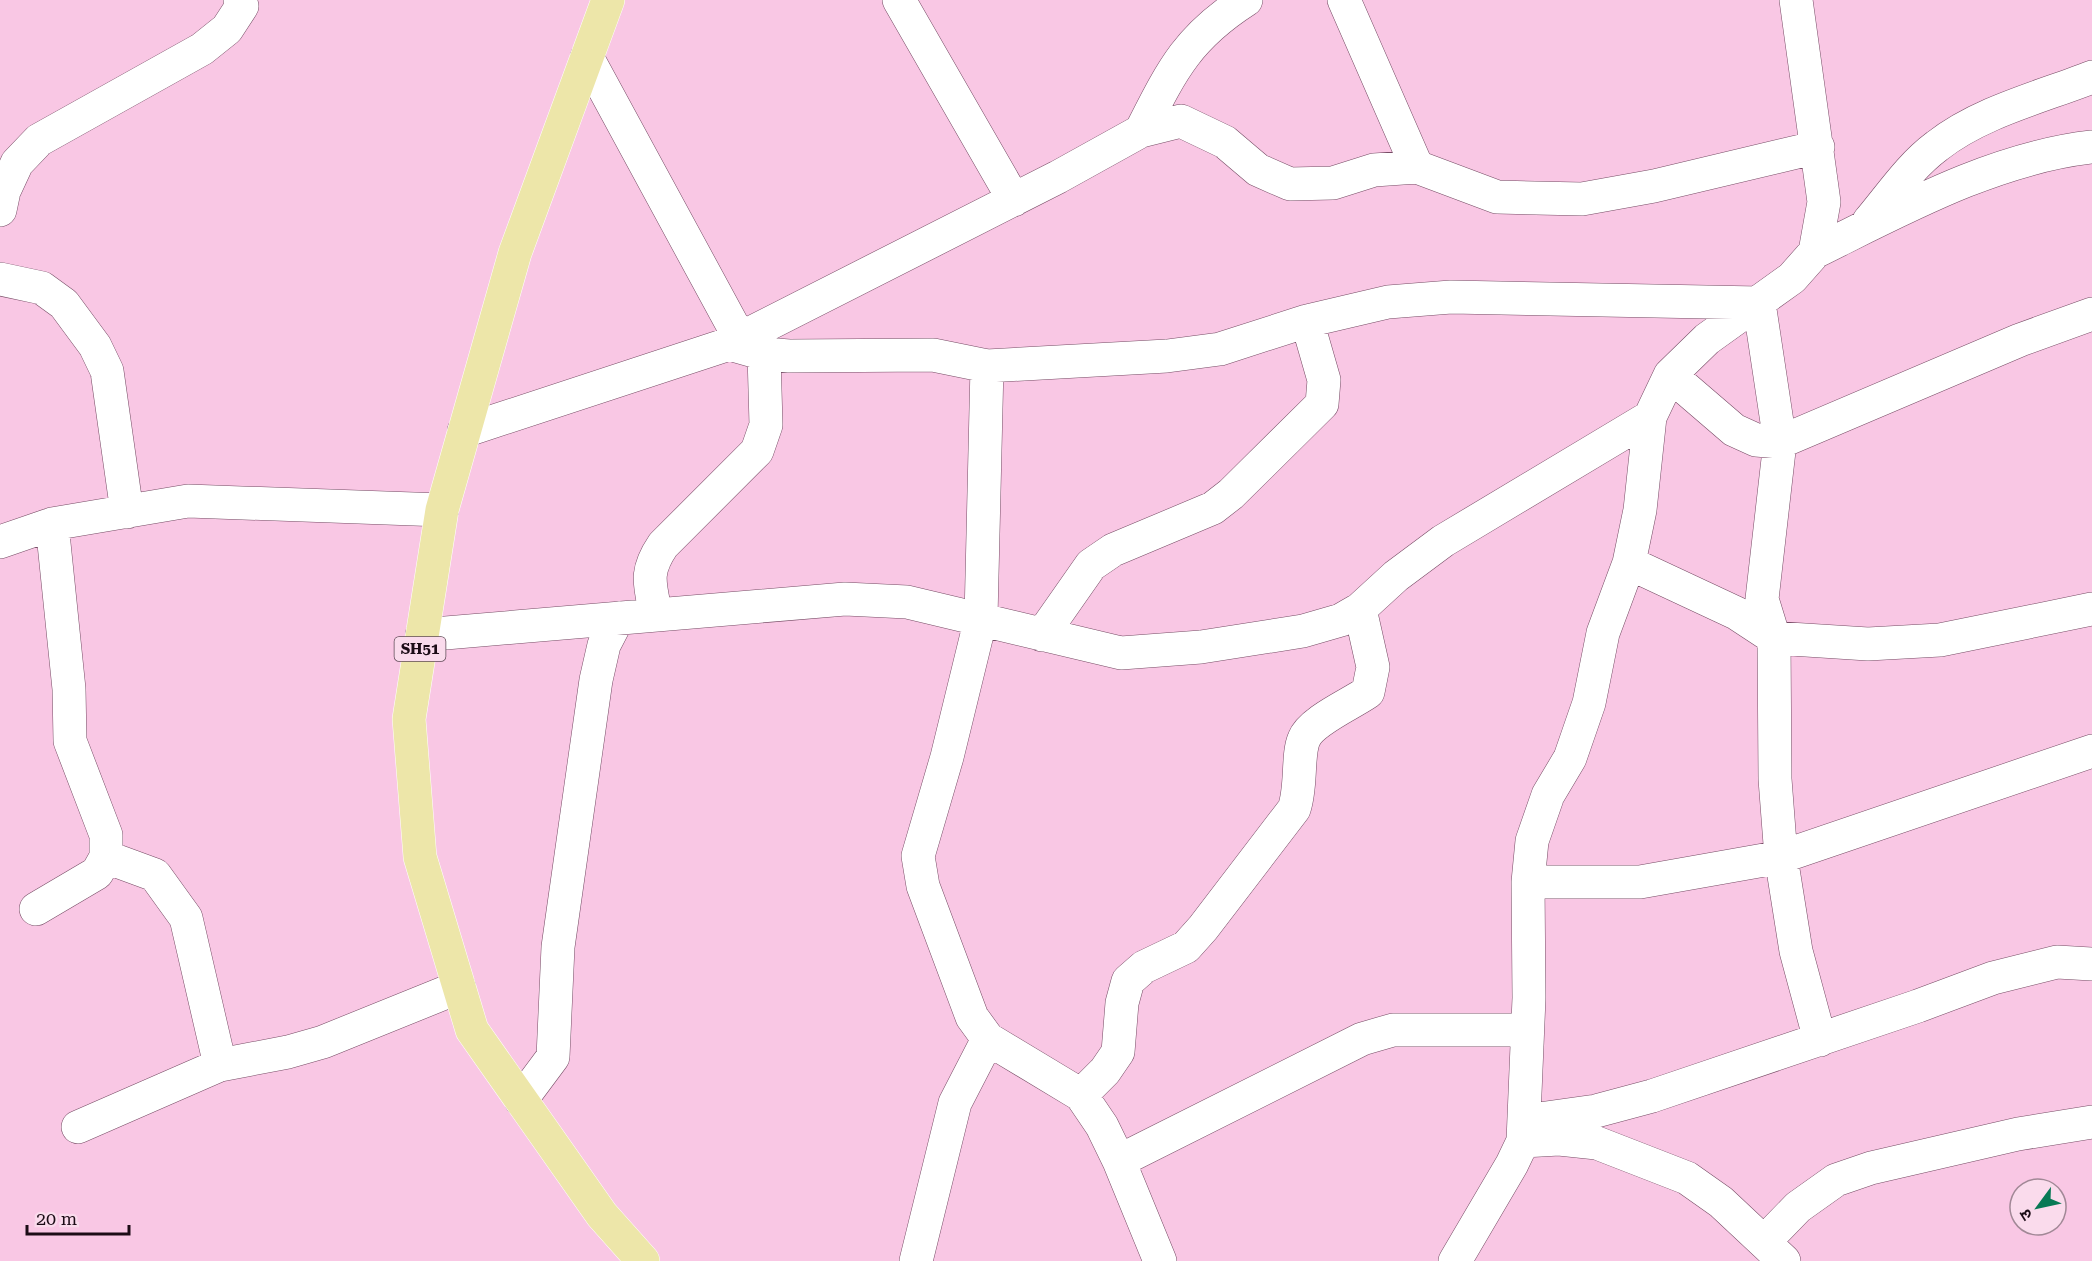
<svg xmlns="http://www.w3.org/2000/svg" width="2092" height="1261" font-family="'Roboto Serif','Noto Sans Devanagari',serif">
<rect width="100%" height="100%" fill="#f9c7e4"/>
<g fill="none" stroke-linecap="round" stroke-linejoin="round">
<g stroke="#764c65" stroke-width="34">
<path id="minor" d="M 899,0 L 1014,200
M 1344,0 L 1417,167
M 587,57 L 739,337
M 1141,131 C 1172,70 1187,38 1246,0
M 0,210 L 4,191 L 17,163 L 39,140 L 202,49 L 227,29 L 242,6 L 240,0
M 1869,221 C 1891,195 1910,166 1937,146 C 1980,112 2041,97 2092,77
M 1815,252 C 1902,209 1994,158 2092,147
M 0,279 L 42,288 L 64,304 L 95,346 L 107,371 L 127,512
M 729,344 L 764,354 L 789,356 L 933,355 L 987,366 L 1167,356 L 1220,349 L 1307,321 L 1388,302 L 1451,297 L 1759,303 L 1780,442 L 1762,599 L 1774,638 L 1775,779 L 1781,857 L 1796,951 L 1820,1040
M 987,366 L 981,618 L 947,757 L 918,856 L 923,886 L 972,1017 L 988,1039 L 1081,1095 L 1102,1126 L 1119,1161 L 1160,1261
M 1670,375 L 1734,430 L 1756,440 L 1780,442 L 2020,340 L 2092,314
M 464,431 L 729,344 L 1058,177 L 1141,131 L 1181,121 L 1225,142 L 1258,170 L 1290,184 L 1333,183 L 1374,170 L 1417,167 L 1497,197 L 1582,199 L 1654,186 L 1818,147
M 0,542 L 52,524 L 188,501 L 442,510
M 1629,563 L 1736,613 L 1774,638 L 1868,644 L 1940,640 L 2092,609
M 656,615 C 650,584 644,573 663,545 L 757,451 L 766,425 L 764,354
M 422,635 L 845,599 L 907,602 L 1121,653 L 1201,647 L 1303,631 L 1341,620 L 1360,609 L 1396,576 L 1443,541 L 1650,417
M 1042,635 L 1091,565 L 1113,550 L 1213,508 L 1231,494 L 1322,404 L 1324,380 L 1307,321
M 106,857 L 155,875 L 186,918 L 220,1065
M 1528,882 L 1640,882 L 1781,857 L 2092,751
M 36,909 L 97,873 L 106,857 L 106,835 L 70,741 L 69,689 L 52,524
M 1081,1095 L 1105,1071 L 1118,1052 L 1122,1003 L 1128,981 L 1144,967 L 1186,947 L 1203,928 L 1294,809 C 1302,787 1297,755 1304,739 C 1311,721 1351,704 1368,692 L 1373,667 L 1360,609
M 521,1100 L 553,1057 L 558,947 L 596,680 L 604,645 L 618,618
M 1525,1121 L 1596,1111 L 1652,1096 L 1918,1006 L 1993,978 L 2057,962 L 2092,964
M 78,1127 L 220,1065 L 288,1052 L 323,1042 L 459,987
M 1523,1141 L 1559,1139 L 1597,1143 L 1687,1178 L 1721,1202 L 1784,1261
M 1119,1161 L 1362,1039 L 1393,1030 L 1526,1030
M 1765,1241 L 1798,1207 L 1836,1180 L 1871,1168 L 2018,1134 L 2092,1122
M 916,1261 L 955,1103 L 988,1039
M 1455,1261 L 1512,1164 L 1523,1141 L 1529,998 L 1528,882 L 1532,841 L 1548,795 L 1570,758 L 1589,703 L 1603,633 L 1629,563 L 1640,510 L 1650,417 L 1670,375 L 1707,339 L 1792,278 L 1815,252 L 1824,202 L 1796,0"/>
</g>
<g stroke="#fff" stroke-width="34">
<path id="major" d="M 608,0 L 515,253 L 442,510 L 409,719 L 420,857 L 472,1030 L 602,1215 L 643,1261"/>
</g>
<use href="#minor" stroke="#fff" stroke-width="33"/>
<use href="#major" stroke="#ede6a9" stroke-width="33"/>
</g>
<g text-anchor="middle" stroke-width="4.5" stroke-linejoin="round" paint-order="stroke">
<rect fill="#fadbec" stroke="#5f4a56" stroke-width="1.5" x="394.5" y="637" width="51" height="24" rx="4.5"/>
<g font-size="15" font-weight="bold" fill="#1c0c16">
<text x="420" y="654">SH51</text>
</g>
</g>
<g transform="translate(2038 1207) rotate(237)"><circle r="28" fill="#fadbec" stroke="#a18896" stroke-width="1.5"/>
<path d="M0-4.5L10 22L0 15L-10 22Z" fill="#087955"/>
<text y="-9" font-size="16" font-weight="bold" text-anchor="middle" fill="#1c0c16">उ</text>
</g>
<path d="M27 1225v9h102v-9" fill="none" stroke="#1c0c16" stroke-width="3"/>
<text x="36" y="1225" font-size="18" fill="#1c0c16" stroke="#fadbec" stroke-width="4.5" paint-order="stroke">20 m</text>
</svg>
